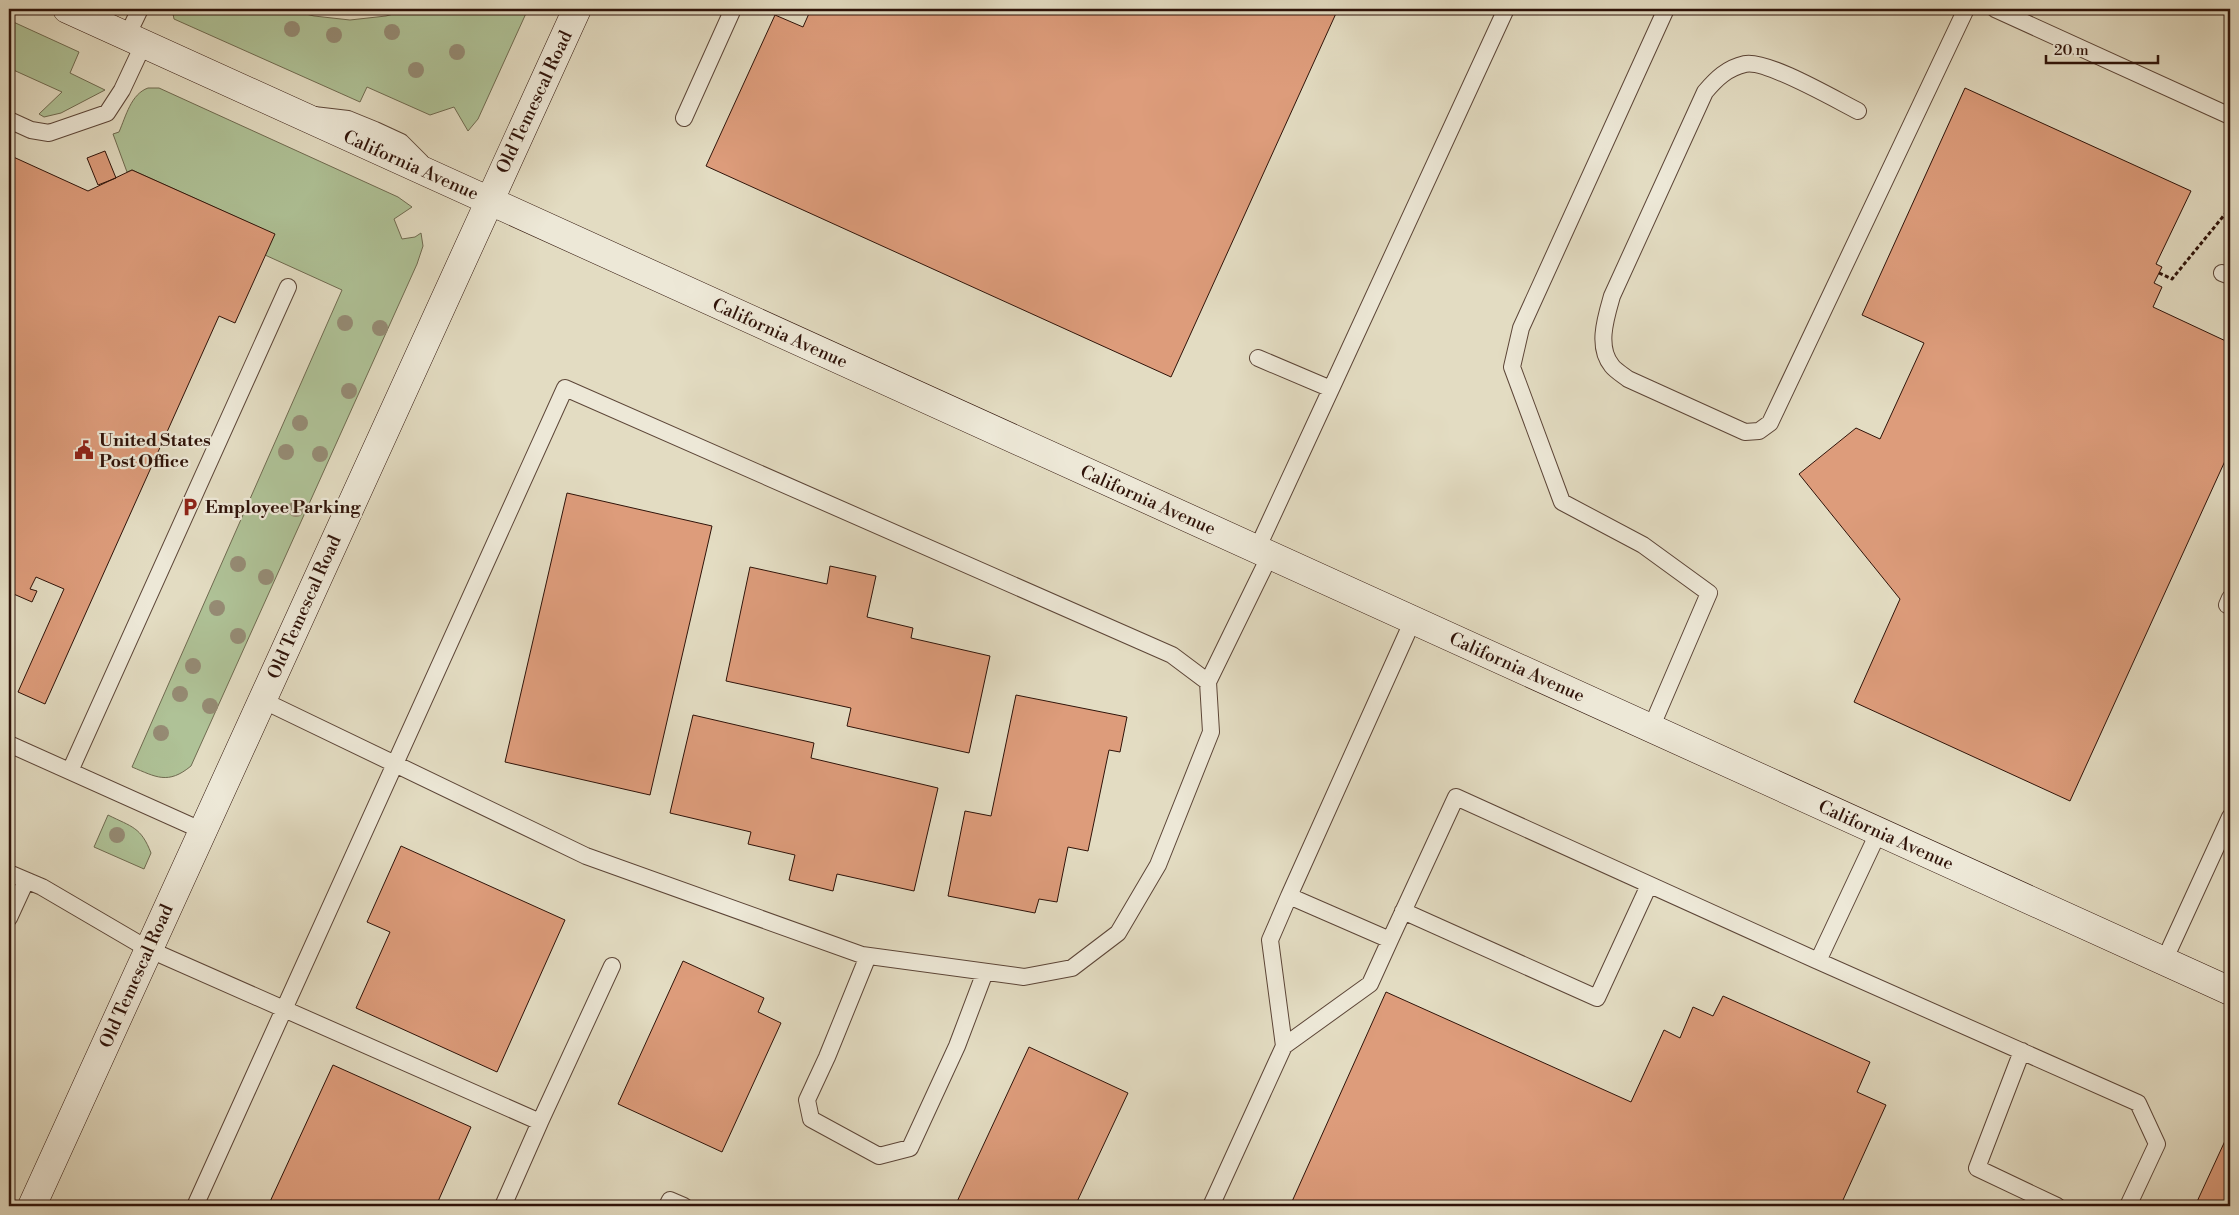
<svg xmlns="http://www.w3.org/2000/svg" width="2239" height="1215" font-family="'Libre Bodoni',serif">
<rect width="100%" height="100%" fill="#e3dcc2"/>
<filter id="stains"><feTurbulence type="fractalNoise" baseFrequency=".004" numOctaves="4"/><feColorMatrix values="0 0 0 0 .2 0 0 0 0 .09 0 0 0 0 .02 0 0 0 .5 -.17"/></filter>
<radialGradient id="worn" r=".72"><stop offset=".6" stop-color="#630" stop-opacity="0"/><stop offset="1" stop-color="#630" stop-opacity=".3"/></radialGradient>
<path fill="#afc297" stroke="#6f6a50" d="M 172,9 L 285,9 L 314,16 L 350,20 L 386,16 L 411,9 L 528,9 L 478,119 L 468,131 L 454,107 L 430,115 L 367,87 L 360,102 L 174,19 Z
M 9,20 L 79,52 L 70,73 L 105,90 L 61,113 L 44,117 L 39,114 L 62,92 L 9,68 Z
M 148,88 L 159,88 L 398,197 L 412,207 L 394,219 L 402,239 L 415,237 L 421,233 L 423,246 L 417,264 L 191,766 C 168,785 156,777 132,767 L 342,290 L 265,255 L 274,234 L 132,170 L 127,172 L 113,134 L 119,132 C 126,116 131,94 148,88 Z
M 108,815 C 132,827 141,827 151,853 L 144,869 L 94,847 Z"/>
<path fill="#dd9c7b" stroke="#2f1309" d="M 811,9 L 1338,9 L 1171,377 L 706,166 L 775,15 L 803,27 Z
M 1965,88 L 2191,191 L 2156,264 L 2162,267 L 2154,283 L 2162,287 L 2153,307 L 2230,343 L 2230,450 L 2070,801 L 1854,702 L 1900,599 L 1799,474 L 1856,428 L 1880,439 L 1924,343 L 1862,315 Z
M 105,151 L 116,178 L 98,185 L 87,158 Z
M 9,155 L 88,191 L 132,170 L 275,234 L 235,323 L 219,316 L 45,704 L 18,692 L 64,589 L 36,577 L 30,589 L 37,591 L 32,602 L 9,592 Z
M 567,493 L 712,526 L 650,795 L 505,762 Z
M 830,566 L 876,576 L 867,617 L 913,628 L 911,638 L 990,656 L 969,753 L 847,726 L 851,708 L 726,681 L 750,567 L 827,584 Z
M 1016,695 L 1127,717 L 1120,752 L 1109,750 L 1088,851 L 1068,847 L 1057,902 L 1039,899 L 1035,913 L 948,896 L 965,811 L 991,816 Z
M 693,715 L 814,743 L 811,758 L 938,788 L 914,891 L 837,874 L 833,891 L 789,880 L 795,855 L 748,844 L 751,832 L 670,813 Z
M 401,846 L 565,920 L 497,1072 L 356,1008 L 390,932 L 367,922 Z
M 683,961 L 764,998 L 758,1012 L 781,1023 L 722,1152 L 618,1104 Z
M 1386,992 L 1631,1102 L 1664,1030 L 1680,1038 L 1693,1007 L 1713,1016 L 1723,996 L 1870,1062 L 1857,1092 L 1886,1105 L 1843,1200 L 1857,1206 L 1290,1206 Z
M 1029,1047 L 1128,1093 L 1075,1206 L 955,1206 Z
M 333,1065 L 471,1127 L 436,1206 L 268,1206 Z
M 2230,1130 L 2230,1206 L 2195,1206 Z"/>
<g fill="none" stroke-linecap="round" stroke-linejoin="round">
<g stroke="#5c4537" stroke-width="18">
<path id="lane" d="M 1995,9 L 2230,116
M 127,36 L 140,9
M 1858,111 C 1836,100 1766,59 1745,64 C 1727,68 1716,79 1705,92 L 1612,296 C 1606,317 1596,347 1612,366 C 1616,371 1623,375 1628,379 L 1745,432 L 1759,431 L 1770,423 L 1966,9
M 314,115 L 348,119 L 375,130 L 401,142 L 421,162
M 684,118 L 733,9
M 9,120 L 31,130 L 49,133 L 107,113 L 122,90 L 144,43
M 2222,273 L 2230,276
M 1258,358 L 1331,389 L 1506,9
M 1257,549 L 1331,389
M 2227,605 L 2230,598
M 1413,620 L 1289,896 L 1390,940 L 1456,797 L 1818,961 L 1879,831
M 1208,682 L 1270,555
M 1651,728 L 1709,593 L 1643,545 L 1562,502 L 1512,367 L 1521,328 L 1666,9
M 9,744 L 203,831
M 70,771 L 288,287
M 9,873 L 42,887 L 148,949 L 540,1122 L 503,1206
M 1289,896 L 1270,940 L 1284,1046 L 1370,984 L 1390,940
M 1403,911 L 1597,998 L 1649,885
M 9,918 L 26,881
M 868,956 L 827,1057 L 807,1100 L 811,1119 L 879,1156 L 910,1148 L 957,1046 L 985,972
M 1818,961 L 2138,1103 L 2157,1144 L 2128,1206
M 2164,961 L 2230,817
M 2022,1051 L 1977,1168 L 2057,1206
M 540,1122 L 612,966
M 195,1206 L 565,388 L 1172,655 L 1208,682 L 1211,732 L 1158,865 L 1118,933 L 1072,968 L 1024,977 L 862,955 L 586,856 L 262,700
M 667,1206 L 670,1200 L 684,1206
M 1211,1206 L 1284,1046"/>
</g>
<g stroke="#2f1309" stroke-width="29">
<path id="secondary" d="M 67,9 L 2230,991
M 32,1206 L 577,9"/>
</g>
<path stroke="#2f1309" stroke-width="3" stroke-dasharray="4 2.5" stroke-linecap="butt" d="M 2159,273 L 2172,279 L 2230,208"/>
<use href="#lane" stroke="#ede8d7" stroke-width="16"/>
<use href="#secondary" stroke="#ede8d7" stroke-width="28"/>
</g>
<g fill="#958b74">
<circle cx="292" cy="29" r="8"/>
<circle cx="392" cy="32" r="8"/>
<circle cx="334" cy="35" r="8"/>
<circle cx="457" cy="52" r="8"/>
<circle cx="416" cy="70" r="8"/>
<circle cx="345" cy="323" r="8"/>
<circle cx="380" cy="328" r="8"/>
<circle cx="349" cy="391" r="8"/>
<circle cx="300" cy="423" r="8"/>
<circle cx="286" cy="452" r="8"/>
<circle cx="320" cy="454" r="8"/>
<circle cx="296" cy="509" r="8"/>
<circle cx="238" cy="564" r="8"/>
<circle cx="266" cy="577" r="8"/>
<circle cx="217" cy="608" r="8"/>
<circle cx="238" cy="636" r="8"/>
<circle cx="193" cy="666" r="8"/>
<circle cx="180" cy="694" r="8"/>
<circle cx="210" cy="706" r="8"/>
<circle cx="161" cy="733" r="8"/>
<circle cx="117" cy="835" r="8"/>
</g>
<defs>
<g id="civic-bare" transform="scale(1.5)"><path d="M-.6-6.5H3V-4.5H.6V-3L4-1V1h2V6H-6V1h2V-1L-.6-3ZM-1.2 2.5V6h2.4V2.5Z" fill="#8f2418" stroke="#ede8d7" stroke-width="2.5" paint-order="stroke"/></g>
<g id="parking-bare" transform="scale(1.5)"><path d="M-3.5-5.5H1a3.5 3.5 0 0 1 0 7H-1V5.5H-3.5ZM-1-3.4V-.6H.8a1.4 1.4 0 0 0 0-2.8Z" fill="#8f2418" stroke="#ede8d7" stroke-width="2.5" paint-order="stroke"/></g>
</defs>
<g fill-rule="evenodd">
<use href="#civic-bare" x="84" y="450"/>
<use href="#parking-bare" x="190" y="507"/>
</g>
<g text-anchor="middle" stroke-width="4.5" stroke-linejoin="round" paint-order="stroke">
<g font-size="18" fill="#2f1309" stroke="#ede8d7">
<text transform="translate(534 102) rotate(-65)" y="6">Old Temescal Road</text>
<text transform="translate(411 165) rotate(24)" y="6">California Avenue</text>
<text transform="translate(780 333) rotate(24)" y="6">California Avenue</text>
<text transform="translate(1148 500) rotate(24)" y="6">California Avenue</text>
<text transform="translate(304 607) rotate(-66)" y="6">Old Temescal Road</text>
<text transform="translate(1517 667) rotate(24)" y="6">California Avenue</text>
<text transform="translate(1886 835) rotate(24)" y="6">California Avenue</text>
<text transform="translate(136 976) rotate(-66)" y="6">Old Temescal Road</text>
</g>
<g font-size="18" font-weight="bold" fill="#2f1309" stroke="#ede8d7" text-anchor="start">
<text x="99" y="446">United States<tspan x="99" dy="21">Post Office</tspan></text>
<text x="205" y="513">Employee Parking</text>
</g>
</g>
<rect width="2239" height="1215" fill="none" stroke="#e3dcc2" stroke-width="30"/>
<rect x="10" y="10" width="2219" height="1195" fill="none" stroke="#2f1309" stroke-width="2.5"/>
<rect x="15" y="15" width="2209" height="1185" fill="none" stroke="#2f1309"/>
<path d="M2046 55v8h112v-8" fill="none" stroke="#2f1309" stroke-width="2.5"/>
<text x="2054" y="55" font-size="15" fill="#2f1309" stroke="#ede8d7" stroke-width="4" paint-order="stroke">20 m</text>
<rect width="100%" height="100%" filter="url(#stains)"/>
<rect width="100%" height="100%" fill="url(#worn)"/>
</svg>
